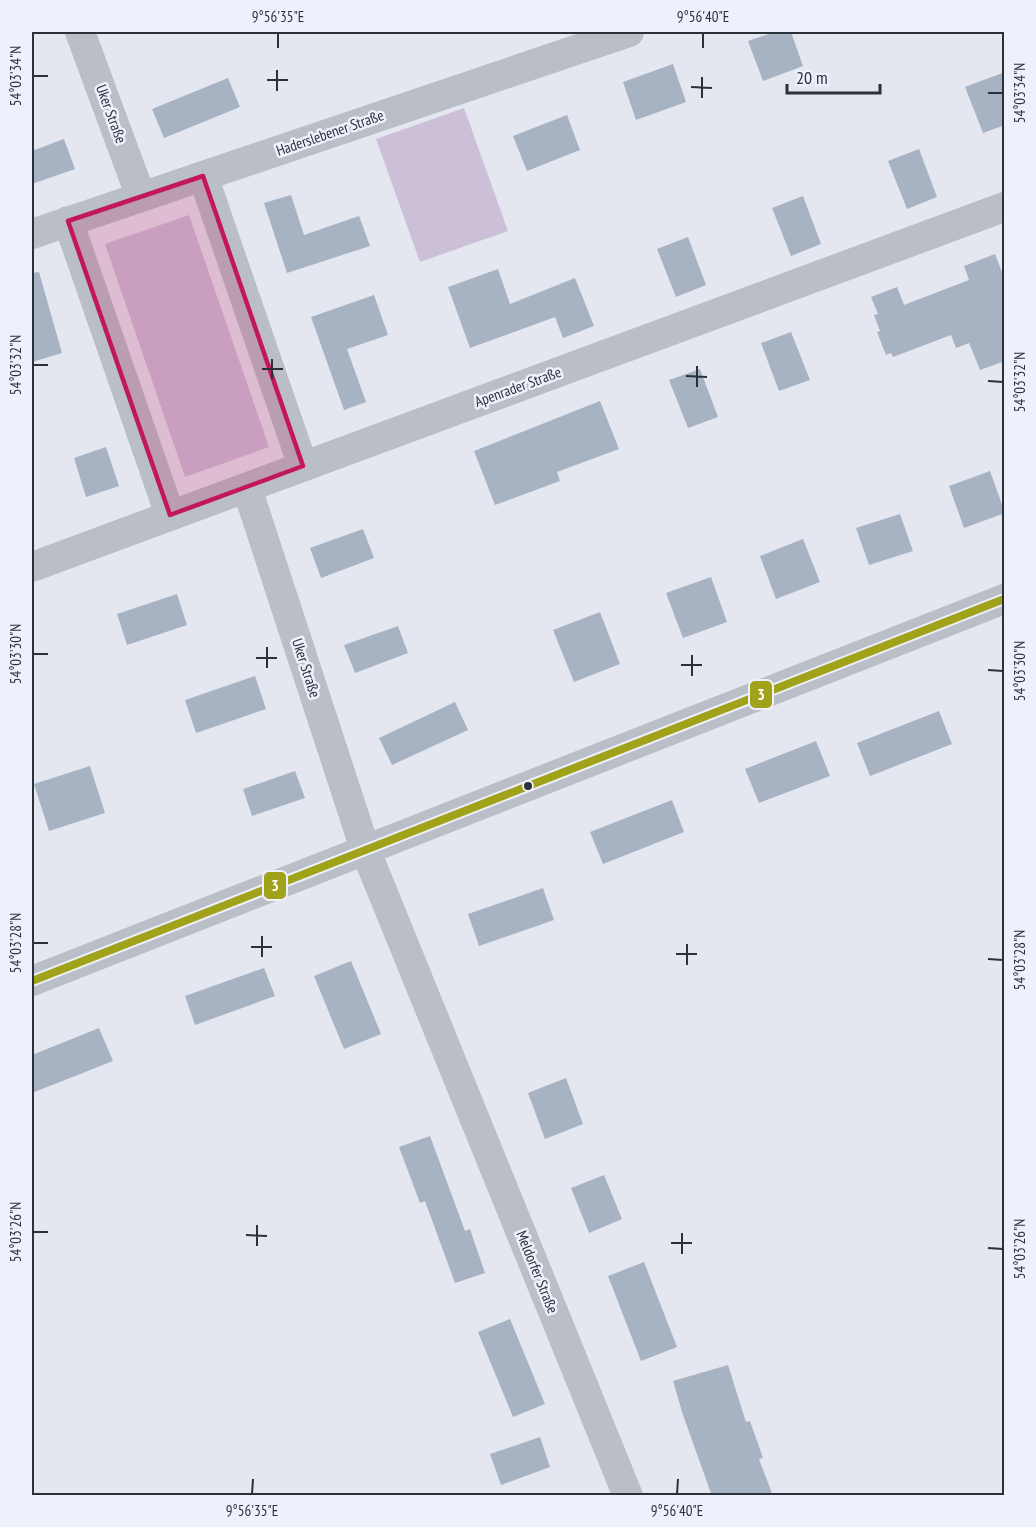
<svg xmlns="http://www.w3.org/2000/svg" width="1036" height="1527" font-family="'PT Sans Narrow',sans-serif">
<rect width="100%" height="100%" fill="#e5e7f0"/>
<path fill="#cbc0d7" d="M 464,108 L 508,231 L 420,262 L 376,139 Z
M 189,215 L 269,447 L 185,477 L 105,244 Z"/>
<path fill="#a7b3c3" d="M 774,32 L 791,32 L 803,66 L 763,81 L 748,41 Z
M 673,64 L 686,102 L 636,120 L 623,82 Z
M 1005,72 L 1005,125 L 983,133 L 965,87 Z
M 228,78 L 240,107 L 164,138 L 152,109 Z
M 567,115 L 580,150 L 527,171 L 513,136 Z
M 64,139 L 75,169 L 32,184 L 32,151 Z
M 919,149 L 937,197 L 907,209 L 888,161 Z
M 291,195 L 304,235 L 359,216 L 370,246 L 287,273 L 264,203 Z
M 803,196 L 821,244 L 791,256 L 772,208 Z
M 688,237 L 706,285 L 676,297 L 657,249 Z
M 995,254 L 1005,280 L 1005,361 L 980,370 L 969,343 L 956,348 L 951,335 L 893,357 L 891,353 L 886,355 L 877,332 L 880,331 L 874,315 L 878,314 L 871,297 L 897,287 L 904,305 L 969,280 L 964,266 Z
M 498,269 L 510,304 L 575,278 L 594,326 L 563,338 L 555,317 L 470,348 L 448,287 Z
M 39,272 L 62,353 L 32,362 L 32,273 Z
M 374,295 L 388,335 L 347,349 L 366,402 L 344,410 L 311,317 Z
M 791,332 L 810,380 L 779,391 L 761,343 Z
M 700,369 L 718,417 L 688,428 L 669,380 Z
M 600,401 L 619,449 L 557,472 L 560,481 L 495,505 L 474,451 Z
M 106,447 L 119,486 L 86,497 L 74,458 Z
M 990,471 L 1005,513 L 964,528 L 949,486 Z
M 900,514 L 913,551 L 869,565 L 856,528 Z
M 363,529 L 374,558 L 321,578 L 310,548 Z
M 803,539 L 820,582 L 776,599 L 760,556 Z
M 711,577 L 727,622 L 683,638 L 666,593 Z
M 177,594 L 187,625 L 127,645 L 117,614 Z
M 600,612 L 620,664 L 574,682 L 553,630 Z
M 398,626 L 408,653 L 355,673 L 344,645 Z
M 255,676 L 266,709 L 196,733 L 185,700 Z
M 455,702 L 468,730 L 392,765 L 379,738 Z
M 939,711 L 952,744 L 870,776 L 857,743 Z
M 816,741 L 830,776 L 759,803 L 745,769 Z
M 90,766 L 105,813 L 49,831 L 34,784 Z
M 295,771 L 305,798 L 252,816 L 243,789 Z
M 672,800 L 684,832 L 603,864 L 590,832 Z
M 543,888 L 554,920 L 479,946 L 468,914 Z
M 351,961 L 381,1034 L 344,1049 L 314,976 Z
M 264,968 L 275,996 L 195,1025 L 185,996 Z
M 99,1028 L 113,1061 L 32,1093 L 32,1055 Z
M 566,1078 L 583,1124 L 545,1139 L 528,1093 Z
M 430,1136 L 465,1231 L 470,1229 L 485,1273 L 455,1283 L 425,1201 L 420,1203 L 399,1147 Z
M 604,1175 L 622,1219 L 589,1233 L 571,1188 Z
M 644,1262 L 677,1347 L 641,1361 L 608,1276 Z
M 510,1319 L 545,1404 L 513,1417 L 478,1332 Z
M 728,1365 L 746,1422 L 750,1421 L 763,1458 L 759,1459 L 773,1496 L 712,1496 L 683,1415 L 673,1381 Z
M 540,1437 L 550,1467 L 501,1485 L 490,1454 Z"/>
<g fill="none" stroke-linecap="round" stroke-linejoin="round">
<path stroke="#babec6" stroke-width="30" d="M 80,32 L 141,197
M 203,176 L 303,466
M 68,221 L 170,515
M 32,234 L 629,32
M 247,488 L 365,849 L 628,1496
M 32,567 L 1004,207
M 32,981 L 1004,599"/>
<g stroke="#eef0fb" stroke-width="12">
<path id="bus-1" d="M 32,981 L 1004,599"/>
</g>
<use href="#bus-1" stroke="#a0a21a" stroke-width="8"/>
</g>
<path fill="#c2185b" fill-opacity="0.2" stroke="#c2185b" stroke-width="4.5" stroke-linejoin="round" d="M 203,176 L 303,466 L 170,515 L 68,221 Z"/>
<path fill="none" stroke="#2b313a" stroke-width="2" d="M 278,48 L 278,33M 703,48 L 703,33M 33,76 L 48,76M 267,80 L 288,80M 691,87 L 712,88M 277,91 L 277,70M 988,93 L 1003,93M 702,98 L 702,77M 33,365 L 48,365M 262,369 L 283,369M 686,376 L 707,377M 272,379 L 272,359M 988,381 L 1003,382M 697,387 L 697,366M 33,654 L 48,654M 256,658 L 277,658M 681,665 L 702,665M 267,668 L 267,647M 988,670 L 1003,671M 692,676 L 692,655M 33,943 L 48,943M 251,947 L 272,947M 676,954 L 697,954M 262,957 L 262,936M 988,959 L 1003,960M 687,965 L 687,944M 33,1232 L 48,1232M 246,1235 L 267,1236M 671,1243 L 692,1243M 257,1246 L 257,1225M 988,1248 L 1003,1249M 682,1254 L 682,1233M 252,1494 L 253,1479M 677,1494 L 678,1479"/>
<circle fill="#2b313a" stroke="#eef0fb" stroke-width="2" cx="528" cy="786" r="5"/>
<g text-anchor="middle" stroke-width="5" stroke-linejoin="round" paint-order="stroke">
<g font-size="15" fill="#2b313a" stroke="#eef0fb">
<text transform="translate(111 114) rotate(70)" y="5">Uker Straße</text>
<text transform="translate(330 133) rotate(-19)" y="5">Haderslebener Straße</text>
<text transform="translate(518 387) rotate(-20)" y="5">Apenrader Straße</text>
<text transform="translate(306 668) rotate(72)" y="5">Uker Straße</text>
<text transform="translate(537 1272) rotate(68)" y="5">Meldorfer Straße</text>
</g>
</g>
<g stroke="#eef0fb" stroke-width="2">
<rect x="749" y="680" width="24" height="29" rx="6" fill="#a0a21a"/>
<rect x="263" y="871" width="24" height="29" rx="6" fill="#a0a21a"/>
</g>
<g font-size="16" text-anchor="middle" font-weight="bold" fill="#fff">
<text x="761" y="700">3</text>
<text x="275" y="891">3</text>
</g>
<rect width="1036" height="1527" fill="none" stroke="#eef0fb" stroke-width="66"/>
<path d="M787 84v9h93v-9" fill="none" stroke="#2b313a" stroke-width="3"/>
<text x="796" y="84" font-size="18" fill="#2b313a" stroke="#eef0fb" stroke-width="4.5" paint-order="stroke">20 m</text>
<rect x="33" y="33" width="970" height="1461" fill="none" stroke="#2b313a" stroke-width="2"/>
<g font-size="15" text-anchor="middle" fill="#2b313a">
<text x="278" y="22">9°56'35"E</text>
<text x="703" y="22">9°56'40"E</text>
<text transform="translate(16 76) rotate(-90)" y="5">54°03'34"N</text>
<text transform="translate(1020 93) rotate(-90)" y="5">54°03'34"N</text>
<text transform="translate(16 365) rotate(-90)" y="5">54°03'32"N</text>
<text transform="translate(1020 382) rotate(-90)" y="5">54°03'32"N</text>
<text transform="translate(16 654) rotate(-90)" y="5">54°03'30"N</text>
<text transform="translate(1020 671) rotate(-90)" y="5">54°03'30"N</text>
<text transform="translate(16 943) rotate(-90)" y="5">54°03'28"N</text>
<text transform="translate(1020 960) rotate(-90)" y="5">54°03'28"N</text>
<text transform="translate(16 1232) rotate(-90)" y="5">54°03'26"N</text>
<text transform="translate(1020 1249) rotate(-90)" y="5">54°03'26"N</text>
<text x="252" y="1516">9°56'35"E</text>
<text x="677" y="1516">9°56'40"E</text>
</g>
</svg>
